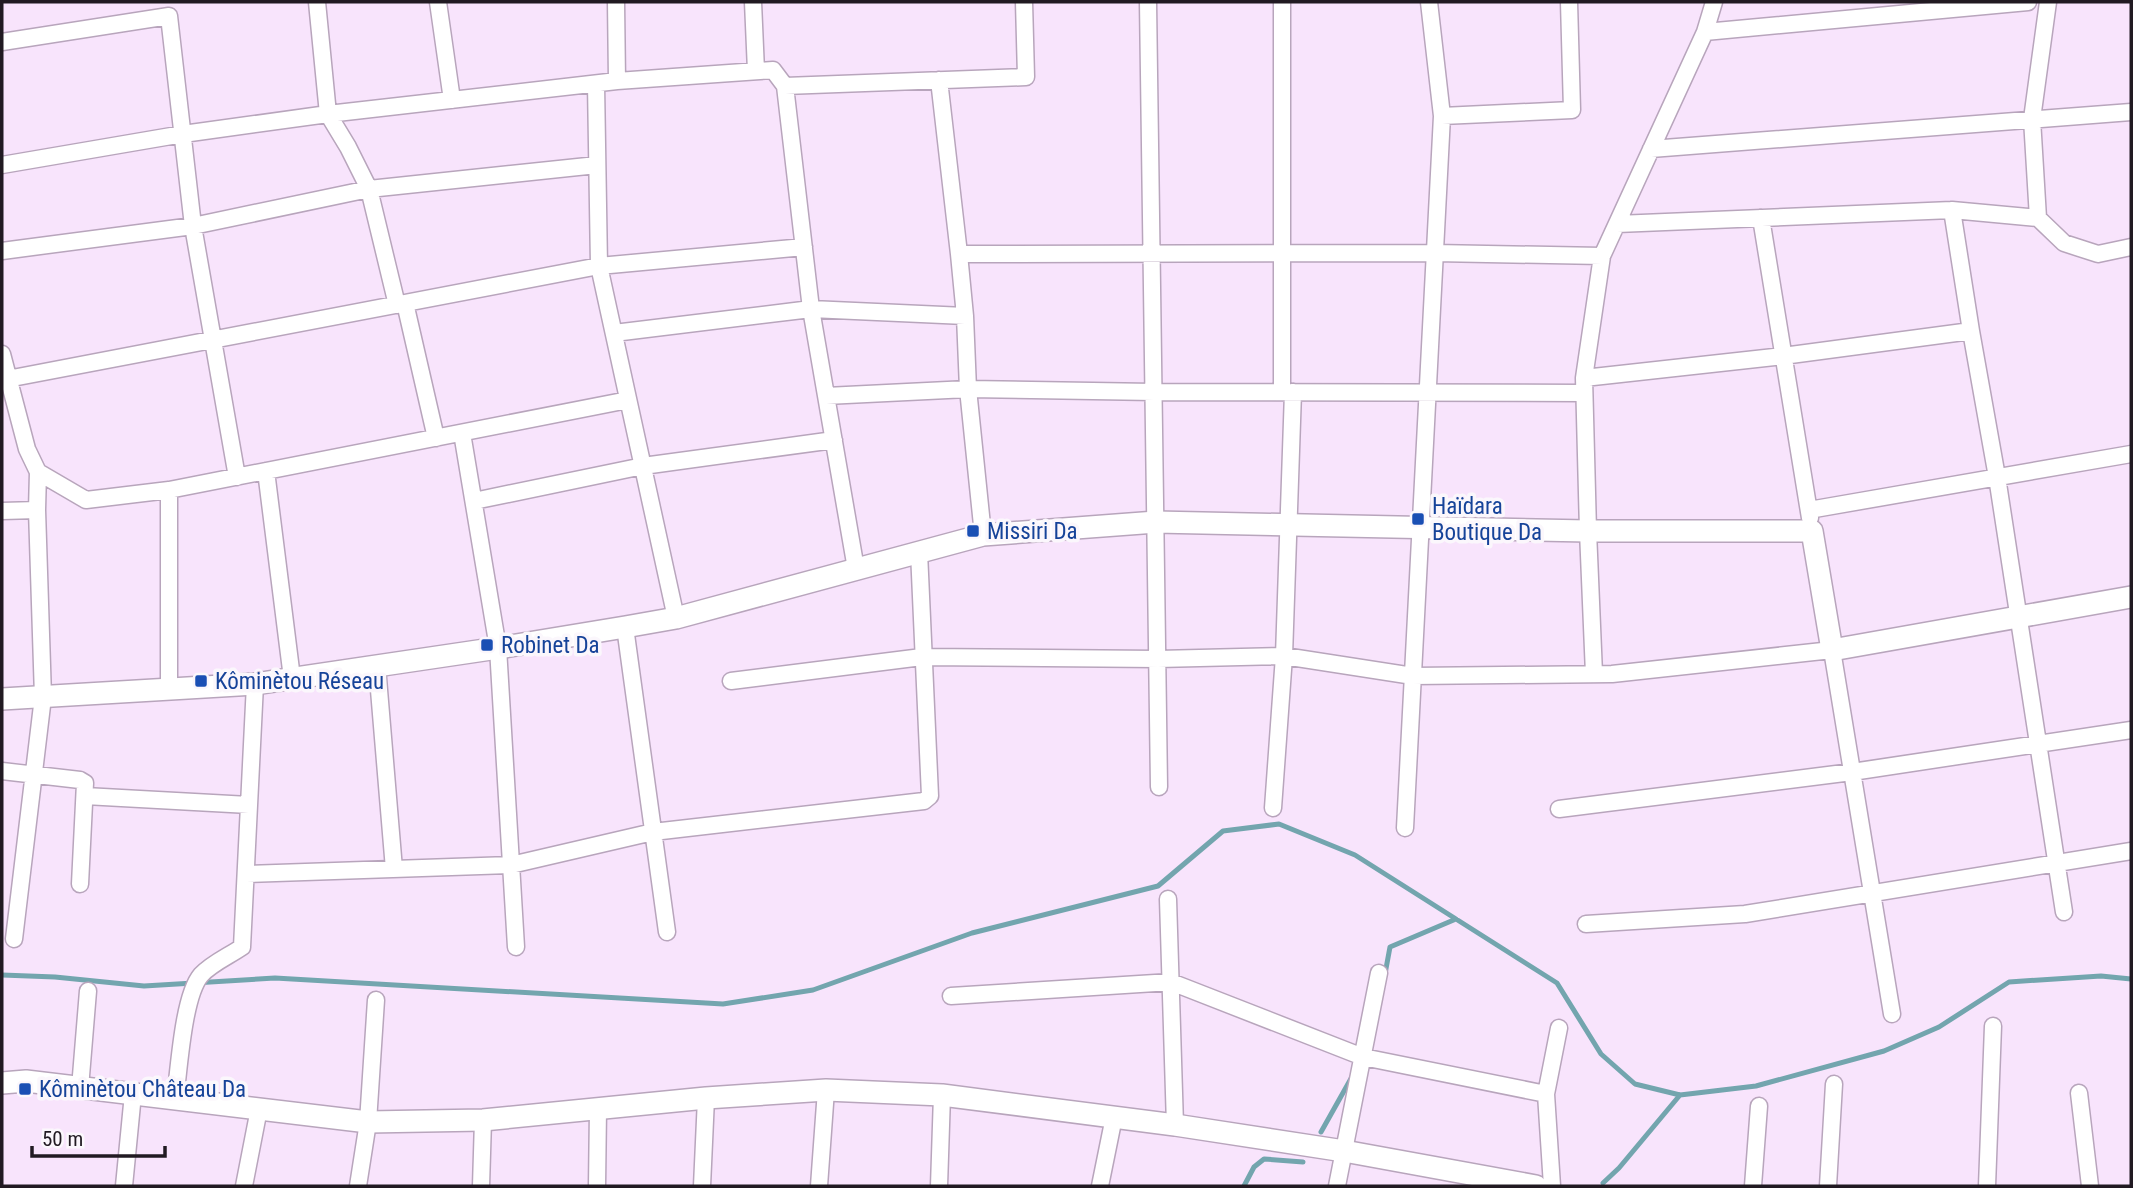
<svg xmlns="http://www.w3.org/2000/svg" width="2133" height="1188" font-family="'Roboto Condensed',sans-serif">
<rect width="100%" height="100%" fill="#f8e4fc"/>
<g fill="none" stroke-linecap="round" stroke-linejoin="round">
<path stroke="#73a5ae" stroke-width="5" d="M 1385,974 L 1390,947 L 1456,919
M 2,975 L 55,977 L 144,986 L 275,978 L 723,1004 L 813,990 L 972,933 L 1158,886 L 1223,831 L 1279,824 L 1355,855 L 1557,983 L 1601,1054 L 1635,1084 L 1680,1095 L 1756,1086 L 1884,1051 L 1939,1027 L 2009,982 L 2101,976 L 2131,979
M 1321,1132 L 1353,1075
M 1603,1183 L 1619,1168 L 1680,1095
M 1244,1186 L 1254,1167 L 1264,1159 L 1303,1162"/>
<g stroke="#b8a5bc" stroke-width="19">
<path id="minor" d="M 317,2 L 328,114 L 348,147 L 369,189 L 397,305
M 438,2 L 452,100
M 616,2 L 617,81
M 753,2 L 756,71
M 1148,2 L 1159,787
M 1705,32 L 2028,2
M 2,42 L 169,16 L 193,226 L 237,477
M 939,80 L 959,254 L 965,316 L 968,389 L 983,535
M 596,84 L 599,266 L 676,618
M 785,86 L 1026,77 L 1024,2
M 1442,116 L 1572,110 L 1569,2
M 1651,149 L 2131,112
M 2,165 L 183,134 L 328,114 L 617,81 L 773,70 L 785,86 L 811,309 L 856,569
M 1952,210 L 1971,331 L 1997,477 L 2064,912
M 1761,218 L 1810,518
M 2038,218 L 2032,119 L 2048,2
M 1617,224 L 1952,210 L 2038,218 L 2064,243 L 2098,254 L 2131,247
M 2,251 L 193,226 L 369,189 L 597,165
M 959,254 L 1435,253 L 1602,256
M 405,303 L 436,438
M 614,333 L 811,309 L 965,316
M 2,354 L 27,449 L 38,472 L 86,500 L 169,490 L 628,400
M 1584,378 L 1783,356 L 1971,331
M 2,380 L 599,266 L 804,247
M 1282,392 L 1282,2
M 826,396 L 968,389 L 1154,392 L 1584,393
M 462,433 L 498,648 L 516,947
M 266,471 L 292,678
M 474,501 L 643,466 L 834,440
M 1809,510 L 2131,454
M 2,511 L 37,510
M 625,627 L 667,932
M 377,666 L 394,869
M 1594,674 L 1588,531 L 1584,378 L 1602,256 L 1705,32 L 1714,2
M 731,681 L 922,657 L 1158,659 L 1284,656 L 1413,676 L 1612,674 L 1832,650 L 1892,1014
M 169,689 L 169,490
M 2,771 L 80,780 L 85,783 L 80,884
M 85,796 L 249,805
M 1273,808 L 1284,656 L 1293,392
M 1559,809 L 1852,772 L 2131,730
M 1405,828 L 1442,116 L 1429,2
M 246,874 L 511,865 L 653,832 L 924,801 L 930,796 L 919,552
M 1168,899 L 1175,1125
M 1586,924 L 1745,914 L 2131,851
M 14,939 L 43,697 L 37,510 L 38,472
M 951,996 L 1171,982 L 1363,1057 L 1546,1094
M 80,1088 L 88,991
M 2079,1093 L 2090,1186
M 175,1099 C 179,1070 183,996 201,975 C 212,963 229,956 242,947 L 255,684
M 124,1186 L 133,1094
M 244,1186 L 259,1109
M 358,1186 L 368,1122 L 376,1000
M 481,1186 L 483,1120
M 597,1186 L 598,1109
M 702,1186 L 706,1098
M 819,1186 L 826,1090
M 939,1186 L 942,1095
M 1100,1186 L 1114,1117
M 1337,1186 L 1379,973
M 1552,1186 L 1546,1094 L 1559,1028
M 1753,1186 L 1759,1106
M 1828,1186 L 1834,1084
M 1987,1186 L 1993,1026"/>
</g>
<g stroke="#b8a5bc" stroke-width="24">
<path id="tertiary" d="M 2,699 L 255,684 L 498,648 L 625,627 L 676,618 L 983,535 L 1156,522 L 1588,531 L 1812,531 L 1832,650 L 2131,597
M 2,1083 L 26,1081 L 368,1122 L 483,1120 L 706,1098 L 826,1090 L 942,1095 L 1175,1125 L 1344,1151 L 1536,1186"/>
</g>
<use href="#minor" stroke="#fff" stroke-width="16"/>
<use href="#tertiary" stroke="#fff" stroke-width="21"/>
</g>
<g fill="#1a4fb4" stroke="#fbf7fc" stroke-width="2.5">
<rect x="1411" y="512" width="14" height="14" rx="3.5"/>
<rect x="966" y="524" width="14" height="14" rx="3.5"/>
<rect x="480" y="638" width="14" height="14" rx="3.5"/>
<rect x="194" y="674" width="14" height="14" rx="3.5"/>
<rect x="18" y="1082" width="14" height="14" rx="3.5"/>
</g>
<g text-anchor="middle" stroke-width="7" stroke-linejoin="round" paint-order="stroke">
<g font-size="23" fill="#164399" stroke="#fbf7fc" text-anchor="start">
<text x="1432" y="514">Haïdara<tspan x="1432" dy="26">Boutique Da</tspan></text>
<text x="987" y="539">Missiri Da</text>
<text x="501" y="653">Robinet Da</text>
<text x="215" y="689">Kôminètou Réseau</text>
<text x="39" y="1097">Kôminètou Château Da</text>
</g>
</g>
<rect width="2133" height="1188" fill="none" stroke="#211a22" stroke-width="7"/>
<path d="M32 1146v10h133v-10" fill="none" stroke="#211a22" stroke-width="3.5"/>
<text x="42" y="1146" font-size="21" fill="#211a22" stroke="#fbf7fc" stroke-width="5" paint-order="stroke">50 m</text>
</svg>
